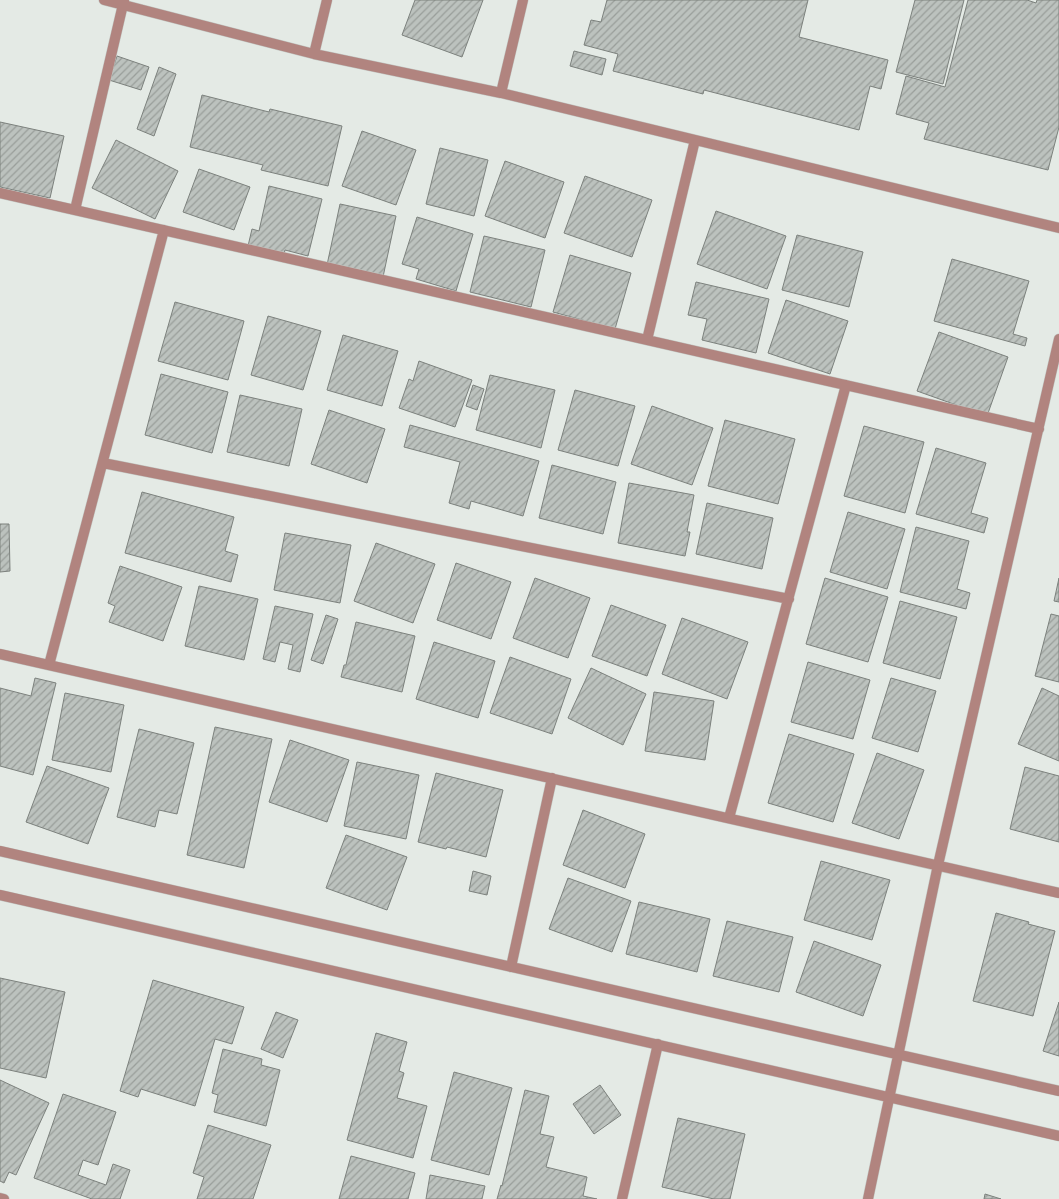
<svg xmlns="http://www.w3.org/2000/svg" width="1059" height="1199" font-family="Ubuntu,sans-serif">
<defs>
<pattern id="building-hatch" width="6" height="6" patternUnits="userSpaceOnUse" patternTransform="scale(1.25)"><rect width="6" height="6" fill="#bcc2be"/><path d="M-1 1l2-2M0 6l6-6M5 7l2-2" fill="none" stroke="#999e9a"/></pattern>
</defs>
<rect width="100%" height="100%" fill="#e4eae5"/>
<path fill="url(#building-hatch)" stroke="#7c817d" d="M 415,0 L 483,0 L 462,57 L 402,35 Z
M 607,0 L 808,0 L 799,37 L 888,60 L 881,89 L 870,86 L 859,130 L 704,90 L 703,94 L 613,71 L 618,54 L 584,45 L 591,20 L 601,22 Z
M 915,0 L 964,0 L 943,84 L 896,72 Z
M 968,0 L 1027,0 L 1036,3 L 1037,0 L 1059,0 L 1059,127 L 1048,170 L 924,139 L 929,123 L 896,114 L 906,76 L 945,87 Z
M 574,51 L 606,59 L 602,75 L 570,66 Z
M 117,56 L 149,67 L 141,90 L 109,80 Z
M 159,67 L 176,74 L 154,136 L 137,129 Z
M 202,95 L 269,112 L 270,109 L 342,126 L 328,186 L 261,170 L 263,165 L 190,147 Z
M 0,122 L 64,136 L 50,198 L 0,187 Z
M 362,131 L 416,150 L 396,205 L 342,186 Z
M 116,140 L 178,171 L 155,219 L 92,188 Z
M 440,148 L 488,160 L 474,216 L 426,204 Z
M 505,161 L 564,182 L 545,238 L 485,216 Z
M 199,169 L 250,187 L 234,230 L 183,212 Z
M 585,176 L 652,200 L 632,257 L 564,233 Z
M 269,186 L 322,199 L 308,256 L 285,250 L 284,254 L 248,246 L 252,229 L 259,231 Z
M 340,204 L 396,216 L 383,277 L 327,265 Z
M 716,211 L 786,236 L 767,289 L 697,264 Z
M 417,217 L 473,234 L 456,291 L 416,279 L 419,269 L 402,264 Z
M 797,235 L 863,252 L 849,307 L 782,290 Z
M 484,236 L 545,250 L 531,307 L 470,292 Z
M 570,255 L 631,273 L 615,329 L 553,312 Z
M 952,259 L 1029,281 L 1013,334 L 1027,338 L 1025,346 L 934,321 Z
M 696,282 L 769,299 L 756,353 L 702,340 L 707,319 L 688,315 Z
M 786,300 L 848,321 L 830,374 L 768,353 Z
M 175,302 L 244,321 L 228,380 L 158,361 Z
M 268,316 L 321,331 L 303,390 L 251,375 Z
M 939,332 L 1008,357 L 987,416 L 917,391 Z
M 343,335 L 398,351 L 382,406 L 327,390 Z
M 419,361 L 472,380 L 455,427 L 399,408 L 409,379 L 413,381 Z
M 161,374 L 228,392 L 212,453 L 145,435 Z
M 490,375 L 555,390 L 541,448 L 476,430 Z
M 473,385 L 484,389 L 477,410 L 466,406 Z
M 575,390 L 635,406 L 618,466 L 558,450 Z
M 240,395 L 302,409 L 289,466 L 227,452 Z
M 652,406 L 713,428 L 692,485 L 631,464 Z
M 329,410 L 385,429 L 367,483 L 311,464 Z
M 725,420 L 795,439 L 778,504 L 708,486 Z
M 410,425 L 539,461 L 523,516 L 471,501 L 469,509 L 449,503 L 460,462 L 404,447 Z
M 864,426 L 924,442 L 905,513 L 844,496 Z
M 936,448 L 986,463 L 971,513 L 988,518 L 984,533 L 916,514 Z
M 552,465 L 616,482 L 603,534 L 539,518 Z
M 629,483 L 694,495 L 687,532 L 690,532 L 685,556 L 618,543 Z
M 142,492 L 234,517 L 225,551 L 238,555 L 231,582 L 125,553 Z
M 707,503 L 773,518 L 762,569 L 696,554 Z
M 848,512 L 905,529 L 887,589 L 830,572 Z
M 0,524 L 9,524 L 10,571 L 0,572 Z
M 916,527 L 969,541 L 957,589 L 970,593 L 966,609 L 900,592 Z
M 285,533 L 351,545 L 340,603 L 274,590 Z
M 376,543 L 435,564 L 413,623 L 354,601 Z
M 456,563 L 511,582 L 491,639 L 437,620 Z
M 120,566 L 182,587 L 163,641 L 109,622 L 115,606 L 108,603 Z
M 535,578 L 590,598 L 568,658 L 513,638 Z
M 825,578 L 888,597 L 868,662 L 806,644 Z
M 1059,578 L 1059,602 L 1054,601 Z
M 199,586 L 258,599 L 244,660 L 185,646 Z
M 900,601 L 957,617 L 940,679 L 883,663 Z
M 611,605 L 666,625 L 647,676 L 592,656 Z
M 275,606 L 313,614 L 300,672 L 288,669 L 293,645 L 280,642 L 275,662 L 263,659 Z
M 1051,614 L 1059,616 L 1059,682 L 1035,676 Z
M 326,615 L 338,619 L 323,664 L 311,660 Z
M 682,618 L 748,642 L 727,699 L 662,674 Z
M 356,622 L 415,636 L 402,692 L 341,677 L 344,665 L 346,665 Z
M 434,642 L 495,661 L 478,718 L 416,699 Z
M 510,657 L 571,679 L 552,734 L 490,713 Z
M 808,662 L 870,680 L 853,739 L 791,722 Z
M 591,668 L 646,694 L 623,745 L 568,718 Z
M 35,678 L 56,683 L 33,775 L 0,766 L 0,688 L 31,696 Z
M 891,678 L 936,691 L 918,752 L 872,738 Z
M 1042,688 L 1059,696 L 1059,761 L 1018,744 Z
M 654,692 L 714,701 L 705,760 L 645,751 Z
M 65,693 L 124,705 L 111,772 L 52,760 Z
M 215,727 L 272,739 L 244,868 L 187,855 Z
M 139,729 L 194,743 L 177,814 L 159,810 L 155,827 L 117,817 Z
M 789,734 L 854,754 L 833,822 L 768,803 Z
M 290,740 L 349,760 L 327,822 L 269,802 Z
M 877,753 L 924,770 L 899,839 L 852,823 Z
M 357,762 L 419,775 L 406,839 L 344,826 Z
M 47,766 L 109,788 L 88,844 L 26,822 Z
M 1025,767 L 1059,776 L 1059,842 L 1010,829 Z
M 436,773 L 503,790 L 486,857 L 447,847 L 446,849 L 418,842 Z
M 583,810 L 645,834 L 625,888 L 563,865 Z
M 346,835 L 407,857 L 387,910 L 326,888 Z
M 821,861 L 890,880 L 872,940 L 804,920 Z
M 473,871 L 491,876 L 487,895 L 469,891 Z
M 568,878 L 631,901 L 612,952 L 549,929 Z
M 639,902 L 710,919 L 697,972 L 626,954 Z
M 996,913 L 1029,922 L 1028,924 L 1055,931 L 1033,1016 L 973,1001 Z
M 727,921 L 793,937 L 779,992 L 713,976 Z
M 814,941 L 881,965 L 863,1016 L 796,992 Z
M 0,978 L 65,992 L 46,1078 L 0,1068 Z
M 153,980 L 244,1007 L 232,1044 L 215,1039 L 195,1106 L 141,1089 L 138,1097 L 120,1091 Z
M 1059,1002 L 1059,1056 L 1043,1051 Z
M 276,1012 L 298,1020 L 283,1058 L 261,1049 Z
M 376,1033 L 407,1042 L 399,1071 L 404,1073 L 397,1098 L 427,1106 L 413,1158 L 347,1140 Z
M 223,1049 L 262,1059 L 261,1065 L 280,1070 L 266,1126 L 214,1112 L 218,1095 L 212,1093 Z
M 454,1072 L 512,1088 L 489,1175 L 431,1160 Z
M 0,1080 L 49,1103 L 16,1175 L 9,1172 L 4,1183 L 0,1181 Z
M 600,1085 L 621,1115 L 594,1134 L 573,1104 Z
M 525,1090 L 549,1096 L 540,1134 L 554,1137 L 546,1167 L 587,1177 L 583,1196 L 597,1199 L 497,1199 L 501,1185 L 502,1186 Z
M 63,1094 L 116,1112 L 98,1165 L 83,1160 L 78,1175 L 106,1185 L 113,1164 L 130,1170 L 120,1199 L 92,1199 L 34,1178 Z
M 678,1118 L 745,1134 L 730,1199 L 714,1199 L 662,1187 Z
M 208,1125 L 271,1145 L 253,1199 L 197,1199 L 204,1177 L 193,1173 Z
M 351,1156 L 415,1173 L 408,1199 L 339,1199 Z
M 430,1175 L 485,1186 L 482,1199 L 426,1199 Z
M 985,1194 L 1001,1199 L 984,1199 Z"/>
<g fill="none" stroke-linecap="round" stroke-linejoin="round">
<g stroke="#c2c7c3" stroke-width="11">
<path id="minor" d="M 104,0 L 314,54 L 501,93 L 1059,228
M 314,54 L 327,0
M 501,93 L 523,0
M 0,193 L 1039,429
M 75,210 L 124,0
M 647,340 L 695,140
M 103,463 L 789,599
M 0,654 L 1059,893
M 49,665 L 164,230
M 729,818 L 846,385
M 0,851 L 1059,1091
M 0,895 L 1059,1136
M 511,967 L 552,778
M 0,1198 L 4,1199
M 622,1199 L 658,1044
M 868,1199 L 938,865 L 1059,339"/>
</g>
<use href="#minor" stroke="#b1847f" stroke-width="10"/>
</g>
</svg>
